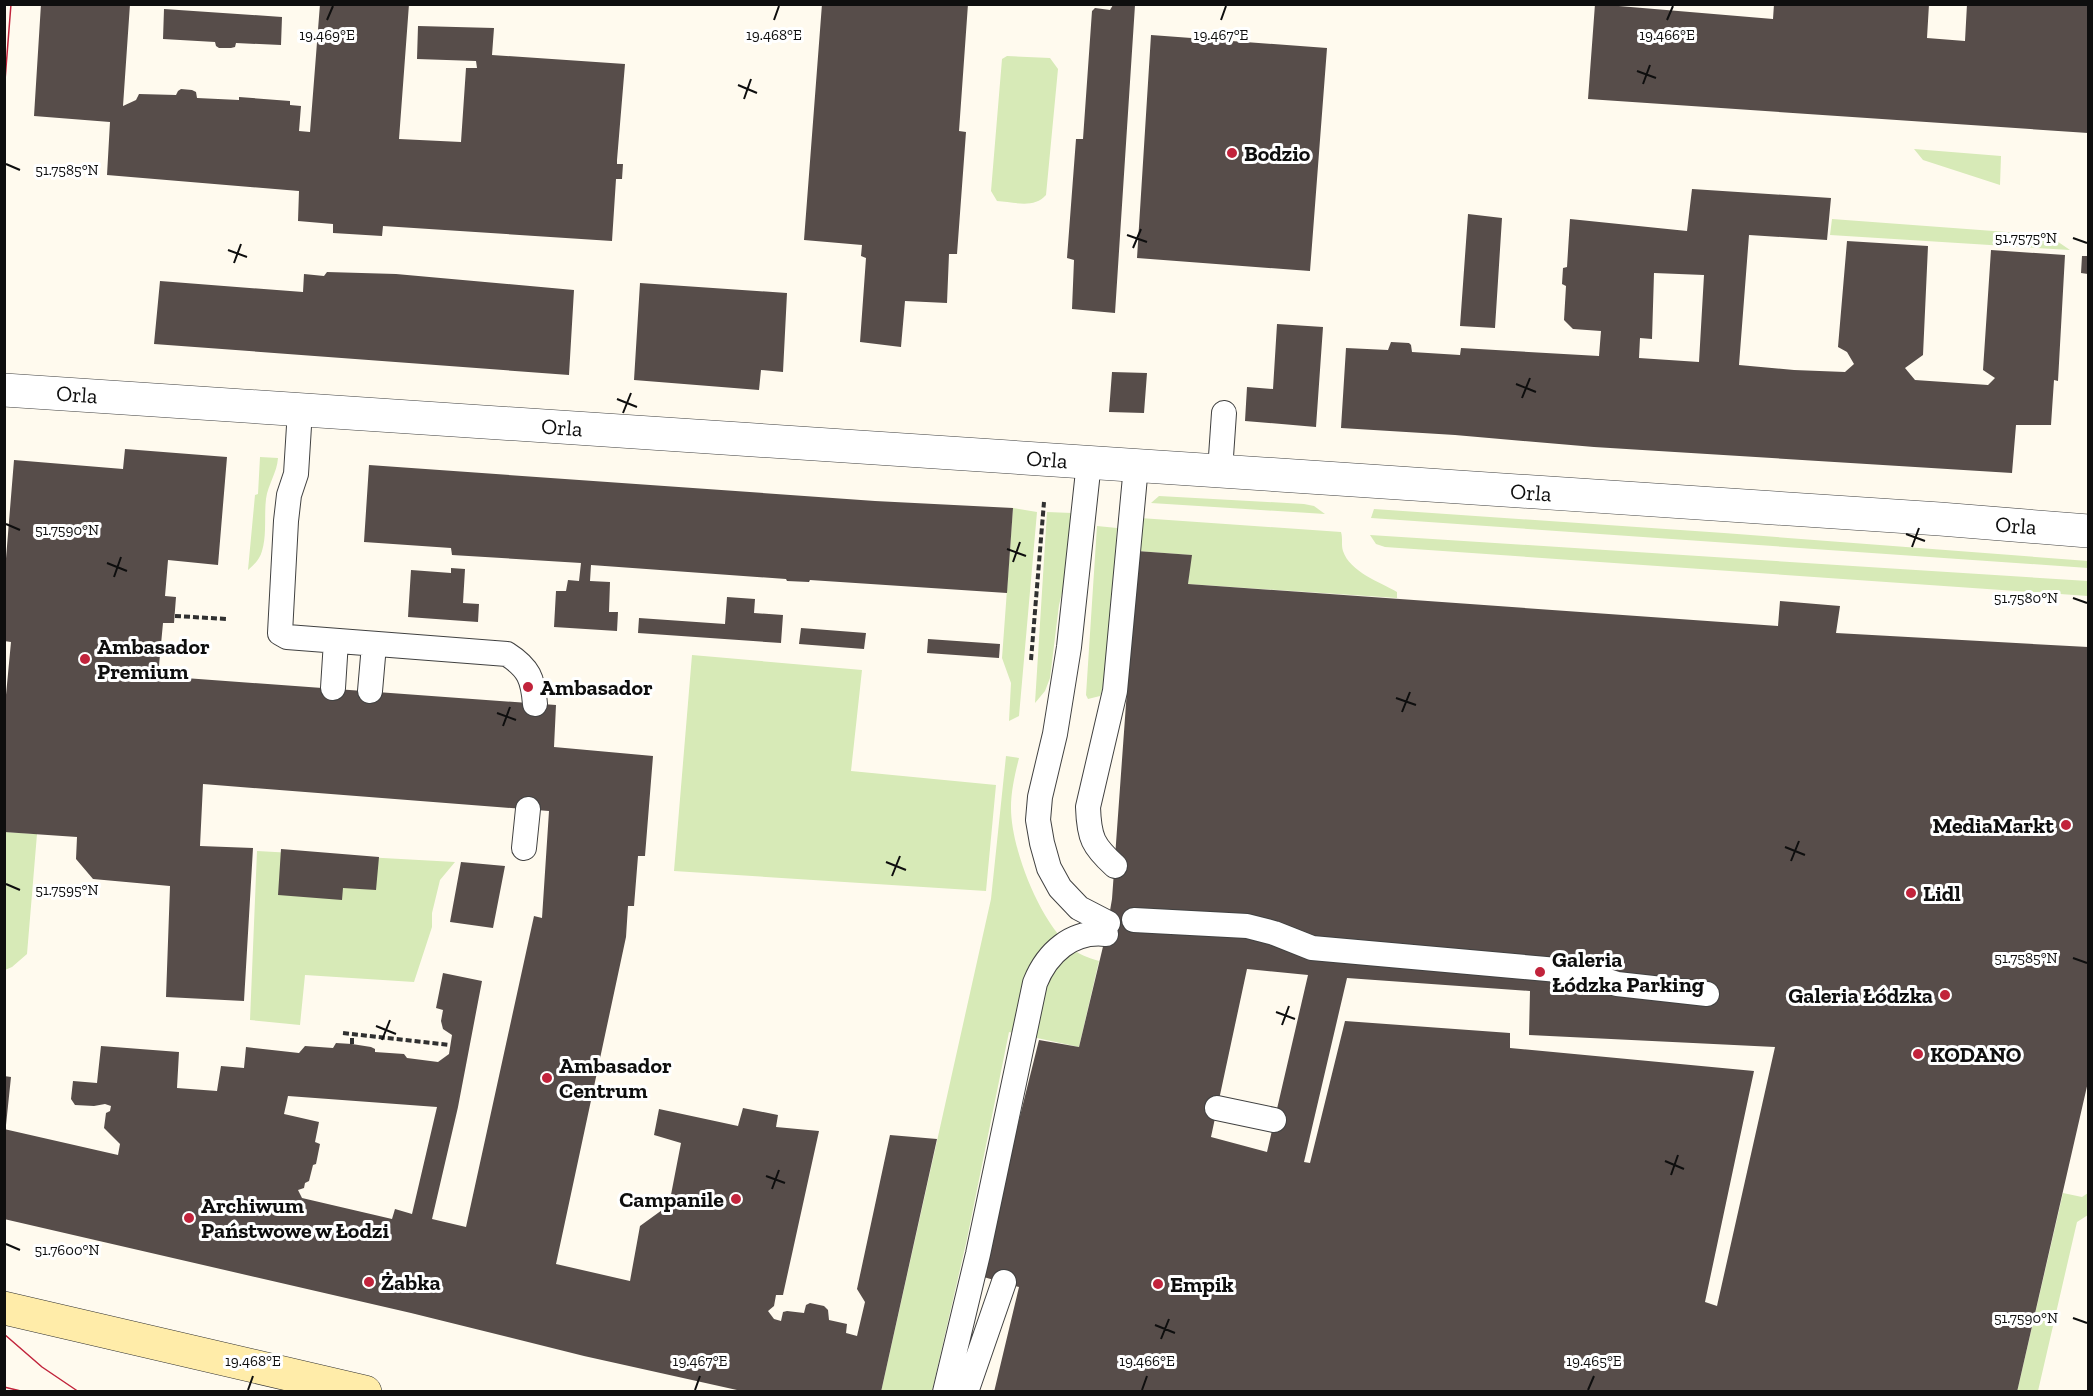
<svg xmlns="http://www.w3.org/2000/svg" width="2093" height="1396" font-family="'Zilla Slab',serif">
<rect width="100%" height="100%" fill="#fffaee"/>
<path fill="#d7eab7" d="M 1007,56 L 1050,58 L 1058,69 L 1046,195 C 1034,209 1014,202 997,201 L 991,191 L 1002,59 Z
M 1914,149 L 2001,156 L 2000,185 L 1923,160 Z
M 1832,219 L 2048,235 L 2070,250 L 1830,235 Z
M 260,457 L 278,458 C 277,473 268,484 266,499 C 264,515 267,535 262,551 C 260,559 254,565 248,570 L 255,495 L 258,494 Z
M 1159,496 L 1304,504 L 1314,506 L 1325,514 L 1151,503 Z
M 1013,508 L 1037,512 L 1019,716 L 1009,721 L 1011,683 L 1002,658 Z
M 1374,509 L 1724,533 L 2088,561 L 2088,568 L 1371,518 Z
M 1047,512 L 1072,513 L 1068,569 L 1059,605 L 1050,678 L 1045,691 L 1035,703 Z
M 1140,518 L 1341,532 C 1343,539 1341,545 1343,551 C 1350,572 1380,582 1397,592 L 1397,598 L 1188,584 L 1191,555 L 1137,551 Z
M 1097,526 L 1117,528 L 1109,671 L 1100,696 L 1088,699 L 1086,695 Z
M 1370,535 L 2088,581 L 2088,596 L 1385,547 L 1376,544 Z
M 692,655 L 862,670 L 851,771 L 996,785 L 986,891 L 674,871 Z
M 1006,756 L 1019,758 C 1015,774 1011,791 1011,808 C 1011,848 1039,920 1070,947 C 1078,954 1088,958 1099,961 L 1079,1047 L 1009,1032 L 967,1239 L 932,1391 L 881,1392 L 991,899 Z
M 4,832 L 37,834 L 27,954 L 12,967 L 5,970 Z
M 257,851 L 455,862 L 440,880 L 432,913 L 432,927 L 414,982 L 305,975 L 300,1025 L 250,1020 Z
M 2063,1193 L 2082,1197 L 2088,1193 L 2088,1215 L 2077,1222 L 2038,1391 L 2017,1392 Z"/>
<path fill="#574d4a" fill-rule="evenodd" d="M 41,4 L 130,4 L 123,106 L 136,100 L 139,94 L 176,95 L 178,91 L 181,89 L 192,90 L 196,92 L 197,98 L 239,100 L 239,97 L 290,101 L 290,105 L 301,106 L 299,131 L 310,132 L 320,4 L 409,4 L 399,139 L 461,142 L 466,68 L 477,68 L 476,61 L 417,59 L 418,26 L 494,28 L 492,55 L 625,64 L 617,160 L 617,164 L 623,164 L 622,179 L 616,179 L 612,241 L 383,226 L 382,236 L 333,233 L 333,224 L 298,221 L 299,191 L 107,175 L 110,122 L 34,116 Z
M 822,4 L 968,4 L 959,131 L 966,132 L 957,254 L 949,254 L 947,303 L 905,301 L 901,347 L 860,342 L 866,258 L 861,256 L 862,245 L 804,240 Z
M 1595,4 L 1773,19 L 1774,4 L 1929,4 L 1927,38 L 1965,41 L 1967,4 L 2088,4 L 2088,133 L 1588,99 Z
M 1113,5 L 1135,5 L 1115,313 L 1072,309 L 1074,260 L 1067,258 L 1076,139 L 1083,139 L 1092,11 L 1095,8 L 1110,10 Z
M 164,9 L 282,17 L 281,45 L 236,43 L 235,47 L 231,48 L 219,48 L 216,46 L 215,42 L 163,39 Z
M 1151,35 L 1327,48 L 1310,271 L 1137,258 Z
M 1692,189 L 1831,198 L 1827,240 L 1749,235 L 1739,365 L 1794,370 L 1845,372 L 1854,364 L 1847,352 L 1838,347 L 1847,241 L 1928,246 L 1923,355 L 1905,368 L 1915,380 L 1988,385 L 1995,378 L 1983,370 L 1991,250 L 2065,255 L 2058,381 L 2054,380 L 2051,425 L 2016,425 L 2012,473 L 1594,447 L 1455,435 L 1341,428 L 1346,348 L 1388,350 L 1391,342 L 1409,343 L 1411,345 L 1412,352 L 1460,355 L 1461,348 L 1599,356 L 1601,331 L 1573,329 L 1564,320 L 1566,286 L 1562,284 L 1563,268 L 1567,267 L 1570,219 L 1687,231 ZM 1654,273 L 1704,275 L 1699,362 L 1639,358 L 1640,338 L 1652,339 Z
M 1468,214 L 1502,218 L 1495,328 L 1460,326 Z
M 2082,256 L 2088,256 L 2088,274 L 2081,273 Z
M 327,272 L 396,274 L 574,290 L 569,375 L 154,344 L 160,281 L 303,292 L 304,274 L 324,276 Z
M 640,283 L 787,293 L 783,372 L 761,370 L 759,390 L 634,380 Z
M 1277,324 L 1323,327 L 1316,427 L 1245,421 L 1247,387 L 1273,389 Z
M 1112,372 L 1147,373 L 1144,413 L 1109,412 Z
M 125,449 L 227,457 L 218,565 L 168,560 L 165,596 L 176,597 L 174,623 L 163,623 L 158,676 L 556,705 L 554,747 L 653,756 L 645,856 L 638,856 L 634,906 L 628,906 L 626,937 L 556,1264 L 630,1281 L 640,1226 L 669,1205 L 681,1143 L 654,1135 L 659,1109 L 738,1126 L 743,1108 L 778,1115 L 776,1127 L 819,1131 L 783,1295 L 776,1295 L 774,1306 L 768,1311 L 774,1319 L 781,1321 L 783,1312 L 787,1311 L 804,1313 L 806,1305 L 810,1303 L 824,1306 L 828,1310 L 829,1320 L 847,1324 L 846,1333 L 857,1336 L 865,1302 L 857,1289 L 890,1135 L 937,1139 L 881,1392 L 746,1392 L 584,1356 L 411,1313 L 4,1219 L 4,1129 L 118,1155 L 120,1144 L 104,1128 L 106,1113 L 110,1111 L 111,1106 L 105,1104 L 94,1106 L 75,1105 L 71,1099 L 73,1081 L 97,1083 L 101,1046 L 179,1052 L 177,1088 L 217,1091 L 221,1066 L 244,1068 L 246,1047 L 299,1053 L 305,1046 L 333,1048 L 336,1043 L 352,1044 L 371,1047 L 375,1049 L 375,1052 L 404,1054 L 407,1058 L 438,1062 L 449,1054 L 452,1035 L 443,1029 L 441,1021 L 443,1010 L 436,1008 L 443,973 L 482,981 L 458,1107 L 432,1219 L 466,1227 L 534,916 L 542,918 L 549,811 L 203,784 L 200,846 L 253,848 L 244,1001 L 166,997 L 170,886 L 93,879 L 76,859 L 77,837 L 4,832 L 4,716 L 11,642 L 4,641 L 4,583 L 14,460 L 123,469 ZM 288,1096 L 437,1107 L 412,1214 L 395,1209 L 392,1219 L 302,1198 L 298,1190 L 304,1188 L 305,1183 L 309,1181 L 313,1165 L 316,1164 L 320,1144 L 315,1142 L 319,1122 L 284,1114 Z
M 369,465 L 875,501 L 1013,508 L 1007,593 L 810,580 L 809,582 L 787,581 L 786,579 L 591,565 L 590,581 L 610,582 L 609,612 L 618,612 L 617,631 L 554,627 L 556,591 L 566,591 L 568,580 L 579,581 L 581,563 L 452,555 L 451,548 L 364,542 Z
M 1137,551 L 1192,555 L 1188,584 L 1778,626 L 1780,601 L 1840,606 L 1836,633 L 2088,647 L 2088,1082 L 2017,1392 L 994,1392 L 1019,1287 L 980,1276 L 1039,1040 L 1079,1047 L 1106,934 L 1112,899 ZM 1247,969 L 1308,975 L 1267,1152 L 1211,1137 ZM 1347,978 L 1530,991 L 1529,1035 L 1775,1047 L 1717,1306 L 1705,1302 L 1754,1071 L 1510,1048 L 1510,1033 L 1345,1021 L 1310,1163 L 1304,1162 Z
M 451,568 L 465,569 L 463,603 L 479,604 L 478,622 L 408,617 L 411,570 L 451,573 Z
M 727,597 L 755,599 L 754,613 L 783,615 L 781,643 L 638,633 L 639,618 L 725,624 Z
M 801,628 L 866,633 L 864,649 L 799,644 Z
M 928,639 L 1000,644 L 999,658 L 927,653 Z
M 281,849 L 379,857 L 376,890 L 343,888 L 342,900 L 278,895 Z
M 461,862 L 505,866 L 493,928 L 450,922 Z
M 4,1076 L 11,1077 L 6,1125 L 4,1125 Z"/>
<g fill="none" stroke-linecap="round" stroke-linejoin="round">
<g stroke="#414141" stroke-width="26">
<path id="service" d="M 300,410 L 296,474 L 289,495 L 286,521 L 280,633 L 287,637 L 507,654 C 529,668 533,679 535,704
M 1089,462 L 1069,647 L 1055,734 L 1040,797 L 1038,820 L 1042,843 L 1049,868 L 1060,888 L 1079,908 L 1108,923
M 1220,471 L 1224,413
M 333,688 L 336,641
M 370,691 L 374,645
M 524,848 L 528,809
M 1115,866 C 1093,846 1089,838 1088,807 L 1115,691 L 1136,466
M 1134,920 L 1247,926 L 1274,933 L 1312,948 L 1580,972 L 1617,984 L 1707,994
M 1217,1108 L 1274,1120
M 945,1392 L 978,1254 L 1035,983 C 1047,953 1072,930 1106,934
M 966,1392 L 1004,1282"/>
</g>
<g stroke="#414141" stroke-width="34">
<path id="minor" d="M 4,390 L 1940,519 L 2088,531"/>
</g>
<g stroke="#303030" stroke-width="34">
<path id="secondary" d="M 4,1308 L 365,1392"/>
</g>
<path stroke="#303030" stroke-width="4" stroke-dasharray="6 3" stroke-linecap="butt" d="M 175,616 L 227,619
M 1031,660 L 1044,502
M 343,1033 L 450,1045
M 352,1044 L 352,1035"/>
<use href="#service" stroke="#fff" stroke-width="24"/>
<use href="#minor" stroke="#fff" stroke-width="33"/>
<use href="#secondary" stroke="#ffeca9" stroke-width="33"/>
<path stroke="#c1233b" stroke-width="1.5" d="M 4,93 L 11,4
M 4,1334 L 42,1367 L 79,1392
M 4,1387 L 25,1392"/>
</g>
<path fill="none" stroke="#0e0e0e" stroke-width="2" d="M 327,20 L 333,6M 774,20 L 779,6M 1221,20 L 1226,6M 1667,20 L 1673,6M 1637,71 L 1656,78M 1643,84 L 1650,65M 738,85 L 757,93M 744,99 L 751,79M 6,164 L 20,170M 1127,235 L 1147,242M 2073,238 L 2087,243M 1133,248 L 1141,229M 228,250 L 247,257M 234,263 L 241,244M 1516,384 L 1536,392M 1522,398 L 1530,378M 617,399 L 637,407M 623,413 L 631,393M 6,524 L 20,530M 1906,534 L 1925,541M 1912,547 L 1919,528M 1007,549 L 1026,556M 1013,562 L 1020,542M 107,563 L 127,571M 114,577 L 121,557M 2073,598 L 2087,603M 1396,698 L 1416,705M 1402,712 L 1410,692M 497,713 L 516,720M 503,726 L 510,707M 1785,847 L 1805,855M 1791,861 L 1799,841M 886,862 L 906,870M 892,876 L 900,856M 6,884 L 20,890M 2073,958 L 2087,963M 1276,1012 L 1295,1019M 1282,1025 L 1289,1006M 376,1026 L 396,1034M 382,1040 L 390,1020M 1665,1161 L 1684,1169M 1671,1175 L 1678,1155M 766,1176 L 785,1183M 772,1189 L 779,1170M 6,1244 L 20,1250M 2073,1318 L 2087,1323M 1155,1325 L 1175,1333M 1161,1339 L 1169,1319M 248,1390 L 253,1376M 695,1390 L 700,1376M 1142,1390 L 1147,1376M 1588,1390 L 1594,1376"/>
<g fill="#c1233b" stroke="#fff" stroke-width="2">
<circle cx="1232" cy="153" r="6"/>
<circle cx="85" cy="659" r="6"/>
<circle cx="528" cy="687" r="6"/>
<circle cx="2066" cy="825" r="6"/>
<circle cx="1911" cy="893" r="6"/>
<circle cx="1540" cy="972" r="6"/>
<circle cx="1945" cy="995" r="6"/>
<circle cx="1918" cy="1054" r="6"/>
<circle cx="547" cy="1078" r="6"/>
<circle cx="736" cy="1199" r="6"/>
<circle cx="189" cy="1218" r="6"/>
<circle cx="369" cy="1282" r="6"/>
<circle cx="1158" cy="1284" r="6"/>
</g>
<g text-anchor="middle" stroke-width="6" stroke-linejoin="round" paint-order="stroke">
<g font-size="22" font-weight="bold" fill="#0e0e0e" stroke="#fff" text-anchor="start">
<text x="1244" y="161">Bodzio</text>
<text x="97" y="654">Ambasador<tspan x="97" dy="25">Premium</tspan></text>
<text x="540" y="695">Ambasador</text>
<text x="2054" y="833" text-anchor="end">MediaMarkt</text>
<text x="1923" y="901">Lidl</text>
<text x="1552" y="967">Galeria<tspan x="1552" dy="25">Łódzka Parking</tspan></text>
<text x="1933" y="1003" text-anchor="end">Galeria Łódzka</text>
<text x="1930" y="1062">KODANO</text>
<text x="559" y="1073">Ambasador<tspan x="559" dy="25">Centrum</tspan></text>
<text x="724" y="1207" text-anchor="end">Campanile</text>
<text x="201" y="1213">Archiwum<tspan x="201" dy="25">Państwowe w Łodzi</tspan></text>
<text x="381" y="1290">Żabka</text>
<text x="1170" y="1292">Empik</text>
</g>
<g font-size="22" fill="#0e0e0e" stroke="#fff">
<text transform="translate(77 394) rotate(4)" y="8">Orla</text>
<text transform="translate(562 427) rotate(4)" y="8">Orla</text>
<text transform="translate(1047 459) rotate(4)" y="8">Orla</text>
<text transform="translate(1531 492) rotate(4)" y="8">Orla</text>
<text transform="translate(2016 525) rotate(4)" y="8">Orla</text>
</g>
</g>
<g font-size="15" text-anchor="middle" fill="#0e0e0e" stroke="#fff" stroke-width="6" stroke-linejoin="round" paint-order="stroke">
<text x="774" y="40">19.468°E</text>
<text x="327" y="40">19.469°E</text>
<text x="1221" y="40">19.467°E</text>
<text x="1667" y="40">19.466°E</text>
<text x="67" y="175">51.7585°N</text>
<text x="2026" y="243">51.7575°N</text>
<text x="67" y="535">51.7590°N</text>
<text x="2026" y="603">51.7580°N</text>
<text x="67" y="895">51.7595°N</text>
<text x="2026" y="963">51.7585°N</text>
<text x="67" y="1255">51.7600°N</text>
<text x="2026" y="1323">51.7590°N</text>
<text x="253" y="1366">19.468°E</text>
<text x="700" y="1366">19.467°E</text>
<text x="1147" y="1366">19.466°E</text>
<text x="1594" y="1366">19.465°E</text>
</g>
<rect width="2093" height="1396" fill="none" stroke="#0e0e0e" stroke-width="12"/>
</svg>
